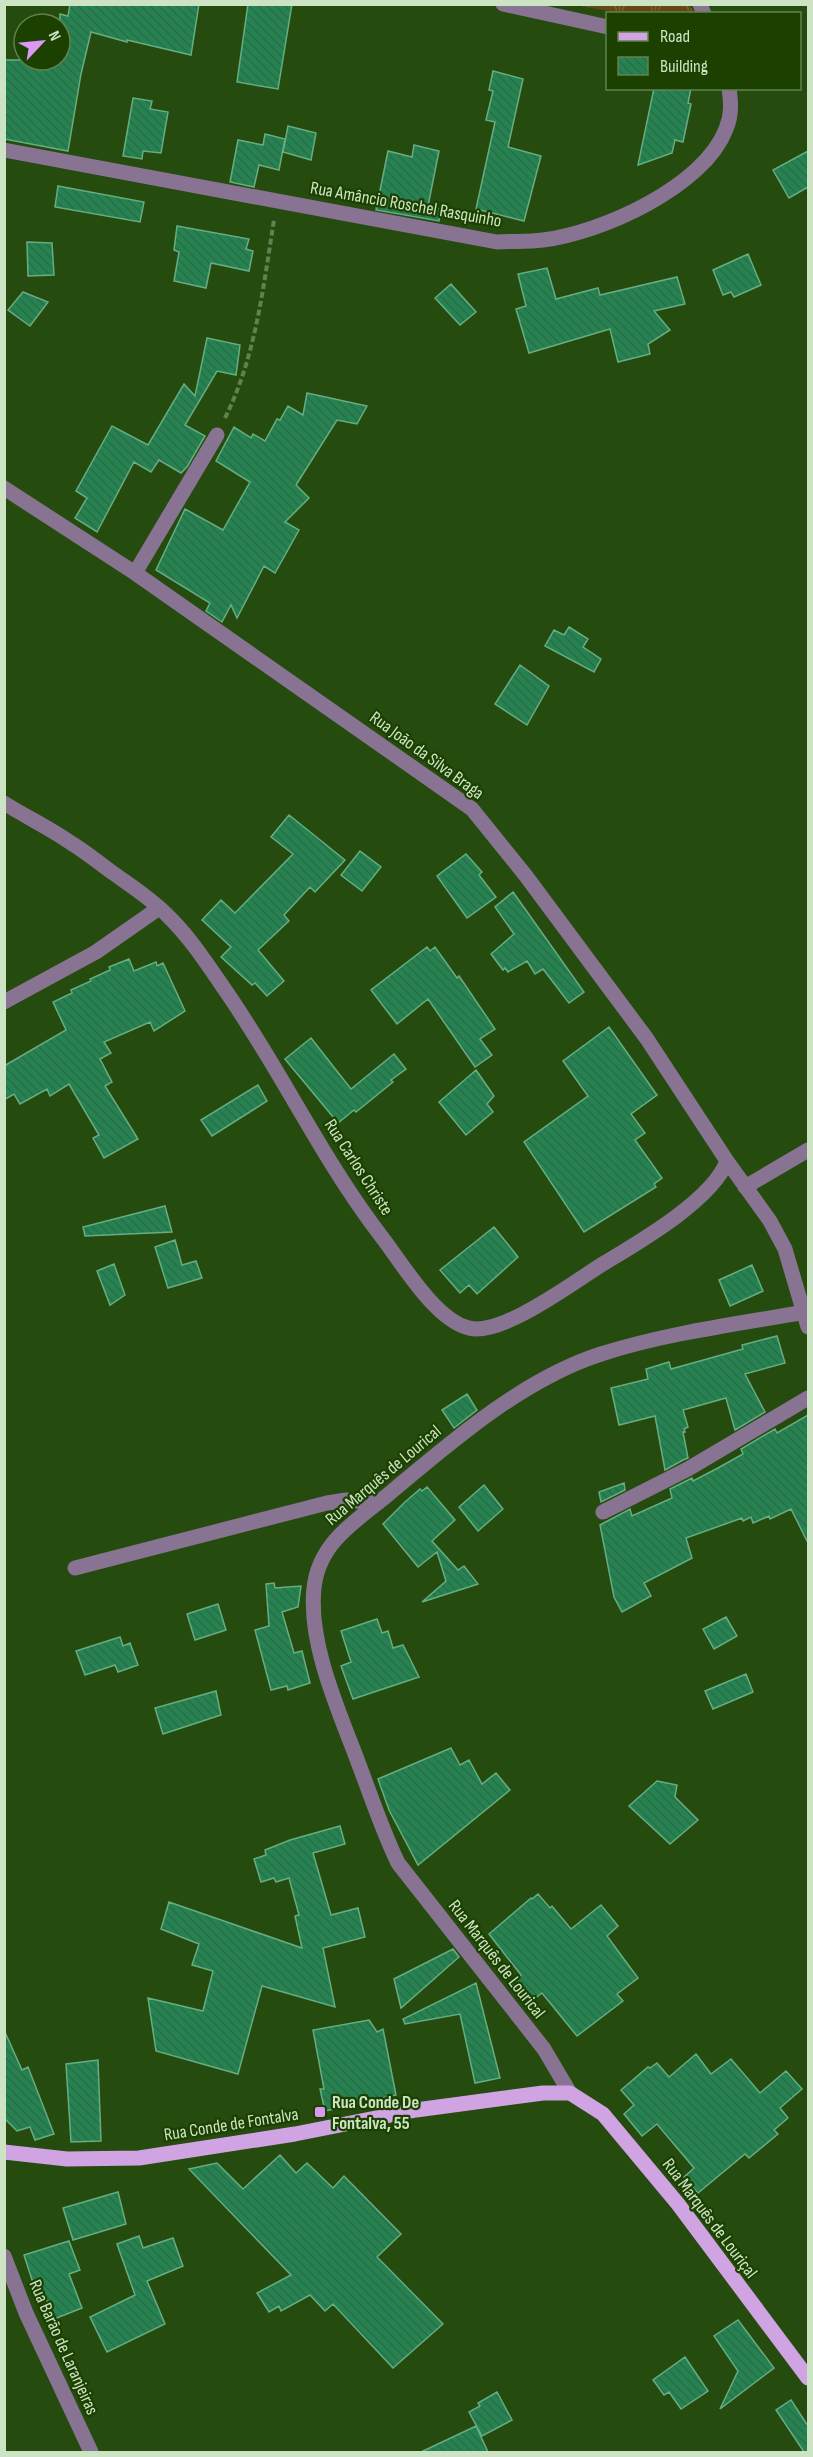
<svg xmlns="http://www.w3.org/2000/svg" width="813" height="2457" font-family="'Sofia Sans Condensed',sans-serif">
<defs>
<pattern id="park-tufts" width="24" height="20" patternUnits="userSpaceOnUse" patternTransform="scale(1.5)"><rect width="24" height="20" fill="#654714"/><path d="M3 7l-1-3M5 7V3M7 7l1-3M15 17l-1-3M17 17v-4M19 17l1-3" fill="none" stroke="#7a6135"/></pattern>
<pattern id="building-back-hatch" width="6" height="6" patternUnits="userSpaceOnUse" patternTransform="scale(1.5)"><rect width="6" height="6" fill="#258352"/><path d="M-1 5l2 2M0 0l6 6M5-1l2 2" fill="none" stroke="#2f6a49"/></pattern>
</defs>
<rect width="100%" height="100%" fill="#254b0e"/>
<path fill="url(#park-tufts)" d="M 575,5 L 689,5 L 695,13 L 620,13 Z"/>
<path fill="url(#building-back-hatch)" stroke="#66ae82" stroke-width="1.5" d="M 70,4 L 199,4 L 191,55 L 127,40 L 127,42 L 91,32 L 81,74 L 68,151 L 4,139 L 4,60 L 60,60 L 60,14 L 68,16 Z
M 248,4 L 292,4 L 278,89 L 237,82 Z
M 493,71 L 523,79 L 508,147 L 541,156 L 524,221 L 476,209 L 495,122 L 486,120 L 493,91 L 489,90 Z
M 654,88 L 691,88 L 688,103 L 691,104 L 683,142 L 675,140 L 672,153 L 638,165 Z
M 133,98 L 152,101 L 150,109 L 168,112 L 161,153 L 143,151 L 142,159 L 123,156 Z
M 288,126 L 316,133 L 311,160 L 283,152 Z
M 265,134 L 285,139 L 279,170 L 259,165 L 254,187 L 230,182 L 238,140 L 263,145 Z
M 414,145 L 439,151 L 428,206 L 441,209 L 439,221 L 376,210 L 388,151 L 412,157 Z
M 808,151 L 808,187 L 789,198 L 773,170 Z
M 58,186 L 144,202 L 140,222 L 55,207 Z
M 177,226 L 249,239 L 246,249 L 253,251 L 249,271 L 211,263 L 206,288 L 174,281 L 179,252 L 174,250 Z
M 27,242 L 52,243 L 54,275 L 28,276 Z
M 748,254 L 761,285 L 734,297 L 731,292 L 723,295 L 713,270 Z
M 547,268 L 556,299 L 598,288 L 600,295 L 677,277 L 685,304 L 654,311 L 670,330 L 648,344 L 650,354 L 618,362 L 610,329 L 529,353 L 516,309 L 526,306 L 518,274 Z
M 451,284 L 476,312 L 460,325 L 435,298 Z
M 23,292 L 48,302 L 30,326 L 8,310 Z
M 207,338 L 240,345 L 236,375 L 217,371 L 185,425 L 205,436 L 187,467 L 181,473 L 159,460 L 151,472 L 134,462 L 97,532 L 75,518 L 87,498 L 76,491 L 112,426 L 148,445 L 184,384 L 195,396 Z
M 307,393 L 367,406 L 357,424 L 337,420 L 296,485 L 309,498 L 285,522 L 299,530 L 275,573 L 264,566 L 237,618 L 231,605 L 222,622 L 206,611 L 210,603 L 156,570 L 185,509 L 223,530 L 250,482 L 216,461 L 234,427 L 251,438 L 253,434 L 265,441 L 277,419 L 280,420 L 288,406 L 303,415 Z
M 569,627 L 588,639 L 583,647 L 601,659 L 594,672 L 545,646 L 554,630 L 564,635 Z
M 520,665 L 549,686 L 527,725 L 495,704 Z
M 289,815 L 345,860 L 315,892 L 310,887 L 284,915 L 289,921 L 258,950 L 284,981 L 267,996 L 255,983 L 252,985 L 221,957 L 231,947 L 202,920 L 221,900 L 235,913 L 293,854 L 271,837 Z
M 360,851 L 381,867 L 362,891 L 341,875 Z
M 466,854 L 482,872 L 479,875 L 496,897 L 467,918 L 437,876 Z
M 513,892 L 584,992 L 569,1003 L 543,969 L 535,974 L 527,961 L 508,972 L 505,968 L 503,970 L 491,954 L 514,934 L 495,907 Z
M 427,947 L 430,951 L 435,947 L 457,978 L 459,976 L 495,1029 L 480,1039 L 492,1055 L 475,1067 L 428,999 L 397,1024 L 371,990 Z
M 129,959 L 134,971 L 156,962 L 157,966 L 163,963 L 185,1011 L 154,1031 L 150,1022 L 104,1042 L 111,1053 L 100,1059 L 112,1082 L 105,1086 L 138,1139 L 104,1158 L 93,1138 L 99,1135 L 69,1084 L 50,1096 L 47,1089 L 20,1104 L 14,1094 L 4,1100 L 4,1066 L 66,1030 L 53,1002 L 72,993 L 71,990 L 91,981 L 90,979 L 110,970 L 109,967 Z
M 609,1027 L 657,1095 L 631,1114 L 645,1133 L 635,1140 L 662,1178 L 654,1184 L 656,1187 L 584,1232 L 524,1142 L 588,1096 L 563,1061 Z
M 311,1038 L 351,1089 L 394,1054 L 406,1069 L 391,1080 L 393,1082 L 356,1112 L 354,1110 L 338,1123 L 285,1059 Z
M 476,1070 L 494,1096 L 487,1104 L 493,1112 L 466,1135 L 439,1102 Z
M 258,1085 L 267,1101 L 212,1136 L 201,1120 Z
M 165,1206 L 172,1232 L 85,1236 L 83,1227 Z
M 494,1227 L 518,1257 L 477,1294 L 469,1285 L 460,1293 L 440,1270 Z
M 175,1240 L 182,1265 L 196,1261 L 202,1278 L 168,1288 L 155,1247 Z
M 114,1264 L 125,1295 L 110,1305 L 97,1271 Z
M 752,1265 L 763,1291 L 730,1306 L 719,1280 Z
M 777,1336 L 785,1363 L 745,1374 L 765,1412 L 735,1430 L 726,1398 L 683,1410 L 688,1427 L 684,1429 L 685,1432 L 683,1432 L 688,1458 L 683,1460 L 665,1470 L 655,1416 L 619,1425 L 611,1388 L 648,1379 L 646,1369 L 669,1362 L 671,1369 L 743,1349 L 742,1345 Z
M 467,1394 L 477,1410 L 454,1428 L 442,1410 Z
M 808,1415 L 808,1543 L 791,1509 L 770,1519 L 769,1516 L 753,1523 L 751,1517 L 743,1521 L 742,1518 L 686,1538 L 692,1558 L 644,1583 L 651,1596 L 622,1612 L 614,1597 L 600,1525 L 630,1509 L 632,1516 L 672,1498 L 670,1489 L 692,1478 L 693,1481 L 718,1468 L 743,1454 L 741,1449 L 775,1429 L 777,1433 Z
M 624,1483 L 625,1490 L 601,1502 L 599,1492 Z
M 484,1485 L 503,1509 L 478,1531 L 459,1507 Z
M 427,1487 L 455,1520 L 432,1541 L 458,1570 L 464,1566 L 478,1584 L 422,1602 L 446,1581 L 437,1552 L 418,1567 L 383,1524 L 405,1502 L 420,1489 L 422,1491 Z
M 274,1583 L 275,1588 L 301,1586 L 298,1607 L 282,1612 L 294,1653 L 302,1651 L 310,1683 L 288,1690 L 287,1686 L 271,1690 L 255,1630 L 269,1626 L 266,1584 Z
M 218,1604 L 226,1630 L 195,1640 L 187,1614 Z
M 726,1617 L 737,1636 L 714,1649 L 703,1629 Z
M 377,1619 L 382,1633 L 388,1631 L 393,1648 L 403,1645 L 419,1677 L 353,1699 L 341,1666 L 351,1662 L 341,1631 Z
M 120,1637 L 123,1646 L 130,1643 L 138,1665 L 118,1672 L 115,1665 L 85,1675 L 76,1651 Z
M 746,1674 L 753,1692 L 713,1709 L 705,1691 Z
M 216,1691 L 221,1715 L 163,1734 L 155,1708 Z
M 451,1748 L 460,1765 L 469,1760 L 482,1784 L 496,1773 L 510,1790 L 418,1865 L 389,1810 L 378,1779 Z
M 657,1781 L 677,1785 L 675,1797 L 698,1820 L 670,1844 L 629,1806 Z
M 340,1826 L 345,1844 L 313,1853 L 331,1915 L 358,1908 L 365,1937 L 323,1948 L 335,2007 L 262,1986 L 238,2074 L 156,2051 L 148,1998 L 203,2011 L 213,1971 L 192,1965 L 199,1944 L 161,1929 L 169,1902 L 302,1948 L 295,1916 L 299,1915 L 289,1878 L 276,1882 L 274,1878 L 261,1882 L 254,1859 L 266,1855 L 265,1850 L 290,1840 Z
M 538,1894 L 550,1908 L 552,1906 L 571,1929 L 601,1905 L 618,1926 L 607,1936 L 638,1978 L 617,1994 L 623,2001 L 577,2036 L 542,1993 L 529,2003 L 510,1981 L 521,1975 L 489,1934 L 531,1898 L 532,1899 Z
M 453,1949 L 459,1957 L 401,2008 L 394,1979 Z
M 476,1983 L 500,2078 L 475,2083 L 460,2014 L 405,2024 L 403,2019 Z
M 369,2020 L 377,2032 L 383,2029 L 396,2095 L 325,2111 L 320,2089 L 324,2089 L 313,2030 Z
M 4,2030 L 22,2070 L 28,2067 L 54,2134 L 35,2140 L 30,2127 L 17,2131 L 4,2118 Z
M 696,2054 L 711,2074 L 731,2059 L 760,2093 L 786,2071 L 802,2089 L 780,2108 L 788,2118 L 774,2130 L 778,2134 L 749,2158 L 745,2154 L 698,2193 L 684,2177 L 694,2168 L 657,2124 L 642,2136 L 624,2114 L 634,2105 L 621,2090 L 648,2067 L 650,2068 L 657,2063 L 669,2077 Z
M 98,2060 L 101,2141 L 71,2142 L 66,2064 Z
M 280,2155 L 296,2173 L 307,2163 L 333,2188 L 344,2176 L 401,2234 L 377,2257 L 443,2324 L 393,2368 L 333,2304 L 325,2311 L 310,2295 L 281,2311 L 279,2306 L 269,2312 L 257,2293 L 291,2275 L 189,2169 L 217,2163 L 243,2189 Z
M 118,2192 L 126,2224 L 73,2240 L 63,2208 Z
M 139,2236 L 143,2248 L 173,2238 L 183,2266 L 147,2281 L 165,2324 L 107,2352 L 90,2317 L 135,2295 L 117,2244 Z
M 69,2241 L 80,2270 L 69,2274 L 82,2308 L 54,2319 L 40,2284 L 34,2286 L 24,2255 Z
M 738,2320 L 774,2368 L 720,2409 L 738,2371 L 714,2336 Z
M 685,2357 L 708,2391 L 681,2409 L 669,2392 L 664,2395 L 653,2380 Z
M 497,2392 L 512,2420 L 482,2436 L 469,2412 L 480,2406 L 478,2403 Z
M 791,2400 L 808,2426 L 808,2452 L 804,2452 L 776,2410 Z
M 476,2426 L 488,2452 L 421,2452 Z"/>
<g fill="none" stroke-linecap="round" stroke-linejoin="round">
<path stroke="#61814f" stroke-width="4" stroke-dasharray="6 3" stroke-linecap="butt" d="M 225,418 C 256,356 263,288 274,220"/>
<path stroke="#897392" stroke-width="15" d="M 503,4 L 608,27
M 700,4 L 704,14
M 4,150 L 497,242 C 513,241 528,242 543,240 C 601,233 704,187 726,129 C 732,115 731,103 729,88
M 4,488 L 135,573 L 472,809 L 526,876 L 647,1039 L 727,1161 L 770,1221 L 785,1249 L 808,1327
M 135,573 L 217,435
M 4,803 C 26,817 50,828 71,843 C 86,852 99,863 113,873 C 131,886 150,898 166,914 C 189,936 206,962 223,987 C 280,1068 321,1158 381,1236 C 402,1263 435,1320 469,1328 C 502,1337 576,1280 606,1262 C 641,1241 713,1199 727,1161
M 4,1002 L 96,952 L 159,908
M 745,1187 L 808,1150
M 603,1512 L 688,1469 L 808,1398
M 75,1568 L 327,1503 L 346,1500 L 378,1503
M 570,2093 L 544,2049 L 398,1863 C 382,1830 371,1796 358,1762 C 339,1711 308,1644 314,1588 C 319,1541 358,1520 390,1493 C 452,1441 523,1379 601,1354 C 667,1333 737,1324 805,1312
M 4,2256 L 26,2313 L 91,2452"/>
<path stroke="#d0a4e2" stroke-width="15" d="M 4,2152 L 67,2159 L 139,2158 L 295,2134 L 416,2110 L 543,2093 L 570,2093 L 603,2114 L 678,2204 L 808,2378"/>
</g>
<rect fill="#db99f5" stroke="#1b4000" stroke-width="2" x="314" y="2106" width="12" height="12" rx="3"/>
<g text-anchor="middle" stroke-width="4.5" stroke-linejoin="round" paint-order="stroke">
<g font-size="18" fill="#cde4c4" stroke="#1b4000">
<text transform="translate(406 204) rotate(10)" y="6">Rua Amâncio Roschel Rasquinho</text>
<text transform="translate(427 755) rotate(36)" y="6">Rua João da Silva Braga</text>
<text transform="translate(359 1167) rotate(57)" y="6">Rua Carlos Christe</text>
<text transform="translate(383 1475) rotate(-40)" y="6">Rua Marquês de Lourical</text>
<text transform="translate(497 1959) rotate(52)" y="6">Rua Marquês de Lourical</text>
<text transform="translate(231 2124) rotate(-9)" y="6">Rua Conde de Fontalva</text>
<text transform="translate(710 2218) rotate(53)" y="6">Rua Marquês de Louriçal</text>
<text transform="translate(64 2347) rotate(66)" y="6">Rua Barão de Laranjeiras</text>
</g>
<g font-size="18" font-weight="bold" fill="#cde4c4" stroke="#1b4000" text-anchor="start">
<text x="332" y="2108">Rua Conde De<tspan x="332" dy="21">Fontalva, 55</tspan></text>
</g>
</g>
<rect width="813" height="2457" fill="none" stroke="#cde4c4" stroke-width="12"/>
<rect x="606" y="12" width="195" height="78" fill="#1b4000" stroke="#62824e" stroke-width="1.5"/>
<rect x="618" y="32" width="30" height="9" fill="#d0a4e2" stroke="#62824e" stroke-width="1.5"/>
<text x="660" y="42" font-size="18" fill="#cde4c4">Road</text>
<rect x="618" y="57" width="30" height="18" fill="url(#building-back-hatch)" stroke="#62824e" stroke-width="1.5"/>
<text x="660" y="72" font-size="18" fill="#cde4c4">Building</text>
<g transform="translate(42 42) rotate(64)"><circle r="28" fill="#1b4000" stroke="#62824e" stroke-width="1.5"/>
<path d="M0-4.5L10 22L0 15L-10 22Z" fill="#db99f5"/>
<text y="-9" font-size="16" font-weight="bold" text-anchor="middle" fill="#cde4c4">N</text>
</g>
</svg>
